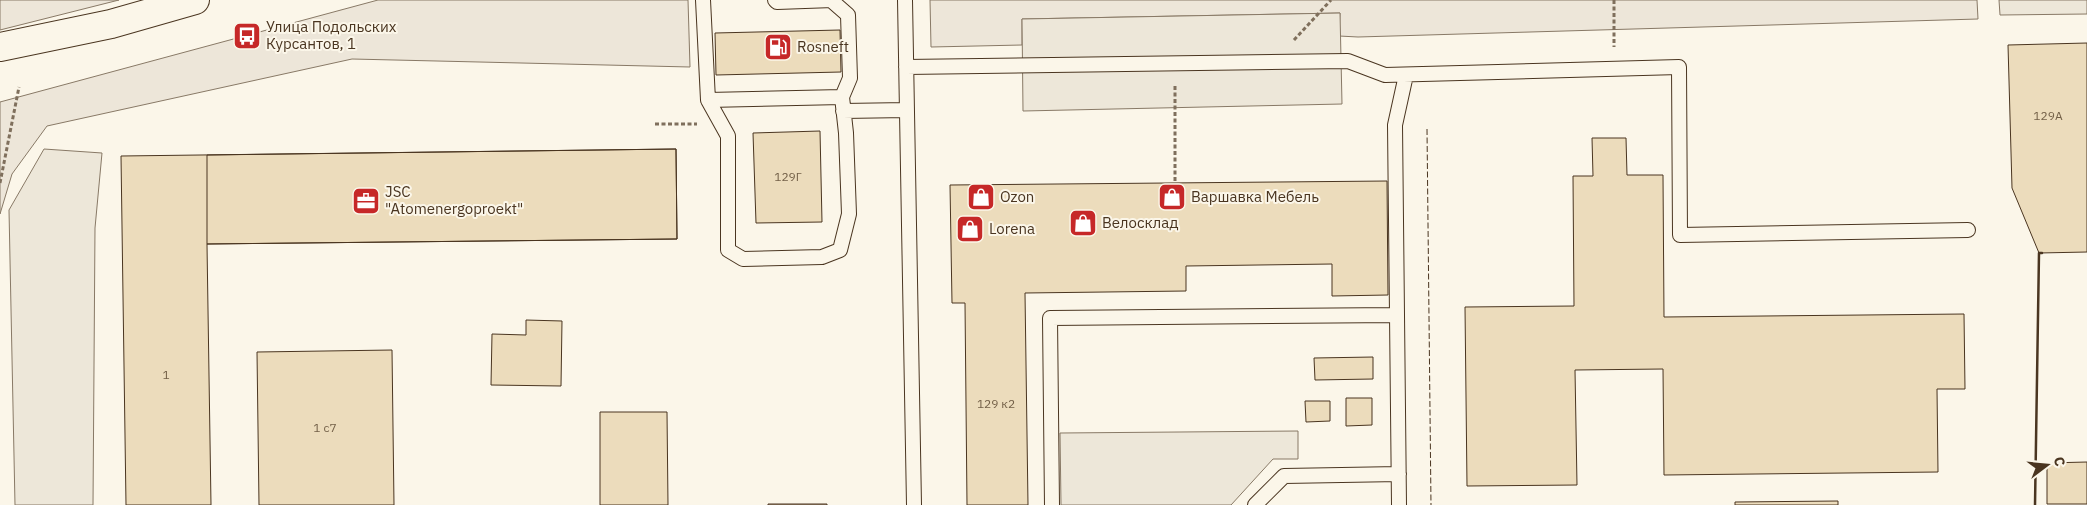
<svg xmlns="http://www.w3.org/2000/svg" width="2087" height="505" font-family="'IBM Plex Sans',sans-serif">
<rect width="100%" height="100%" fill="#fbf6e9"/>
<path fill="#ede6d9" stroke="#887966" d="M 0,0 L 119,0 L 0,30 Z
M 378,0 L 688,0 L 690,67 L 352,59 L 47,126 L 12,174 L 0,214 L 0,102 Z
M 930,0 L 1977,0 L 1978,19 L 1358,37 L 1339,36 L 1340,13 L 1022,19 L 1022,45 L 931,47 Z"/>
<path fill="#ede7d9" stroke="#887966" d="M 1999,0 L 2087,0 L 2087,14 L 2000,15 Z
M 1340,13 L 1342,104 L 1023,111 L 1022,19 Z
M 44,149 L 102,153 L 95,228 L 93,505 L 15,505 L 9,210 Z
M 1298,431 L 1298,459 L 1273,459 L 1231,505 L 1061,505 L 1060,433 Z"/>
<path fill="#ecdcbc" stroke="#4a3520" d="M 840,30 L 841,72 L 716,75 L 715,33 Z
M 2087,43 L 2087,252 L 2039,253 L 2012,188 L 2008,45 Z
M 820,131 L 822,222 L 756,223 L 753,133 Z
M 1592,138 L 1626,138 L 1627,175 L 1663,175 L 1664,317 L 1964,314 L 1965,389 L 1937,389 L 1938,472 L 1664,475 L 1663,369 L 1575,370 L 1577,485 L 1467,486 L 1465,307 L 1574,306 L 1573,176 L 1593,176 Z
M 676,149 L 677,239 L 207,244 L 211,505 L 126,505 L 121,156 Z
M 676,149 L 677,239 L 207,244 L 207,155 Z
M 1387,181 L 1388,295 L 1332,296 L 1332,264 L 1186,266 L 1186,291 L 1025,293 L 1028,505 L 967,505 L 965,303 L 952,303 L 950,185 Z
M 526,320 L 562,321 L 561,386 L 491,385 L 492,334 L 526,335 Z
M 392,350 L 394,505 L 259,505 L 257,352 Z
M 1373,357 L 1373,379 L 1315,380 L 1314,358 Z
M 1346,398 L 1372,398 L 1372,425 L 1346,426 Z
M 1305,401 L 1330,401 L 1330,421 L 1306,422 Z
M 600,412 L 667,412 L 668,505 L 600,505 Z
M 2087,462 L 2087,504 L 2047,504 L 2047,463 Z
M 1838,501 L 1838,505 L 1735,505 L 1735,502 Z
M 768,504 L 827,504 L 827,505 L 768,505 Z"/>
<g fill="none" stroke-linecap="round" stroke-linejoin="round">
<g stroke="#4a3520" stroke-width="16">
<path id="service" d="M 703,0 L 708,100 L 728,136 L 728,250 L 743,259 L 822,257 L 840,250 L 849,214 L 846,133 L 842,97 L 708,100
M 775,0 L 777,2 L 833,0
M 905,0 L 914,505
M 832,1 L 848,15 L 850,78 L 842,97
M 906,67 L 1348,61 L 1385,75 L 1679,67 L 1680,235 L 1968,230
M 843,111 L 907,110
M 1052,505 L 1050,318 L 1397,315
M 1255,505 L 1284,476 L 1399,474
M 1399,505 L 1395,125 L 1406,75"/>
</g>
<g stroke="#4a3520" stroke-width="30">
<path id="secondary" d="M 0,47 L 111,24 L 195,0"/>
</g>
<path stroke="#7f6f5c" stroke-width="3" stroke-dasharray="4 2.5" stroke-linecap="butt" d="M 1614,0 L 1614,47
M 1294,40 L 1331,0
M 1175,86 L 1175,183
M 655,124 L 697,124
M 0,183 L 19,87"/>
<use href="#service" stroke="#fbf6e9" stroke-width="14"/>
<use href="#secondary" stroke="#fbf6e9" stroke-width="28"/>
<path stroke="#4a3520" stroke-width="1" stroke-dasharray="6 2.5" stroke-linecap="butt" d="M 1427,129 L 1431,505"/>
<path stroke="#4a3520" stroke-width="2.5" d="M 2035,505 L 2039,253 L 2042,253"/>
</g>
<defs>
<g id="bus-square" transform="scale(1.4375)"><rect x="-9" y="-9" width="18" height="18" rx="4" fill="#c62828" stroke="#fbf6e9"/><path d="M-5-6H5V4H4V6H2V4H-2V6H-4V4H-5ZM-3.5-4V0h7V-4ZM-3.5 1.2v1.5H-2V1.2ZM2 1.2v1.5H3.5V1.2Z" fill="#fff"/></g>
<g id="fuel-square" transform="scale(1.4375)"><rect x="-9" y="-9" width="18" height="18" rx="4" fill="#c62828" stroke="#fbf6e9"/><path d="M-5.5-6h7V0h2V4h1.3V-2.5L3-4.5l.8-.8L6-3V5H2.5V1h-1V6h-7ZM-4.2-4.7v3.2H.2V-4.7Z" fill="#fff"/></g>
<g id="shop-square" transform="scale(1.4375)"><rect x="-9" y="-9" width="18" height="18" rx="4" fill="#c62828" stroke="#fbf6e9"/><path d="M-5-2.5h2.3a2.7 3.5 0 0 1 5.4 0H5L5.5 6h-11ZM-1.5-2.5h3a1.5 2.3 0 0 0-3 0Z" fill="#fff"/></g>
<g id="office-square" transform="scale(1.4375)"><rect x="-9" y="-9" width="18" height="18" rx="4" fill="#c62828" stroke="#fbf6e9"/><path d="M-6-3h4V-5.5h4V-3h4V5H-6ZM-1-4.5V-3h2v-1.5ZM-6 0V1H6V0Z" fill="#fff"/></g>
</defs>
<g fill-rule="evenodd">
<use href="#bus-square" x="247" y="36"/>
<use href="#fuel-square" x="778" y="47"/>
<use href="#shop-square" x="981" y="197"/>
<use href="#shop-square" x="1172" y="197"/>
<use href="#office-square" x="366" y="201"/>
<use href="#shop-square" x="1083" y="223"/>
<use href="#shop-square" x="970" y="229"/>
</g>
<g text-anchor="middle" stroke-width="4" stroke-linejoin="round" paint-order="stroke">
<g font-size="12" fill="#725f47">
<text x="2048" y="120">129А</text>
<text x="788" y="181">129Г</text>
<text x="166" y="379">1</text>
<text x="996" y="408">129 к2</text>
<text x="325" y="432">1 с7</text>
</g>
<g font-size="15" fill="#4a3520" stroke="#fbf6e9" text-anchor="start">
<text x="266" y="32">Улица Подольских<tspan x="266" dy="17">Курсантов, 1</tspan></text>
<text x="797" y="52">Rosneft</text>
<text x="385" y="197">JSC<tspan x="385" dy="17">"Atomenergoproekt"</tspan></text>
<text x="1000" y="202">Ozon</text>
<text x="1191" y="202">Варшавка Мебель</text>
<text x="1102" y="228">Велосклад</text>
<text x="989" y="234">Lorena</text>
</g>
</g>
<g transform="translate(2047 465) rotate(74)" stroke="#fbf6e9" stroke-width="4" paint-order="stroke">
<path d="M0-4L9 19L0 12L-9 19Z" fill="#4a3520"/>
<text y="-8" font-size="14" font-weight="bold" text-anchor="middle" fill="#4a3520">С</text>
</g>
</svg>
